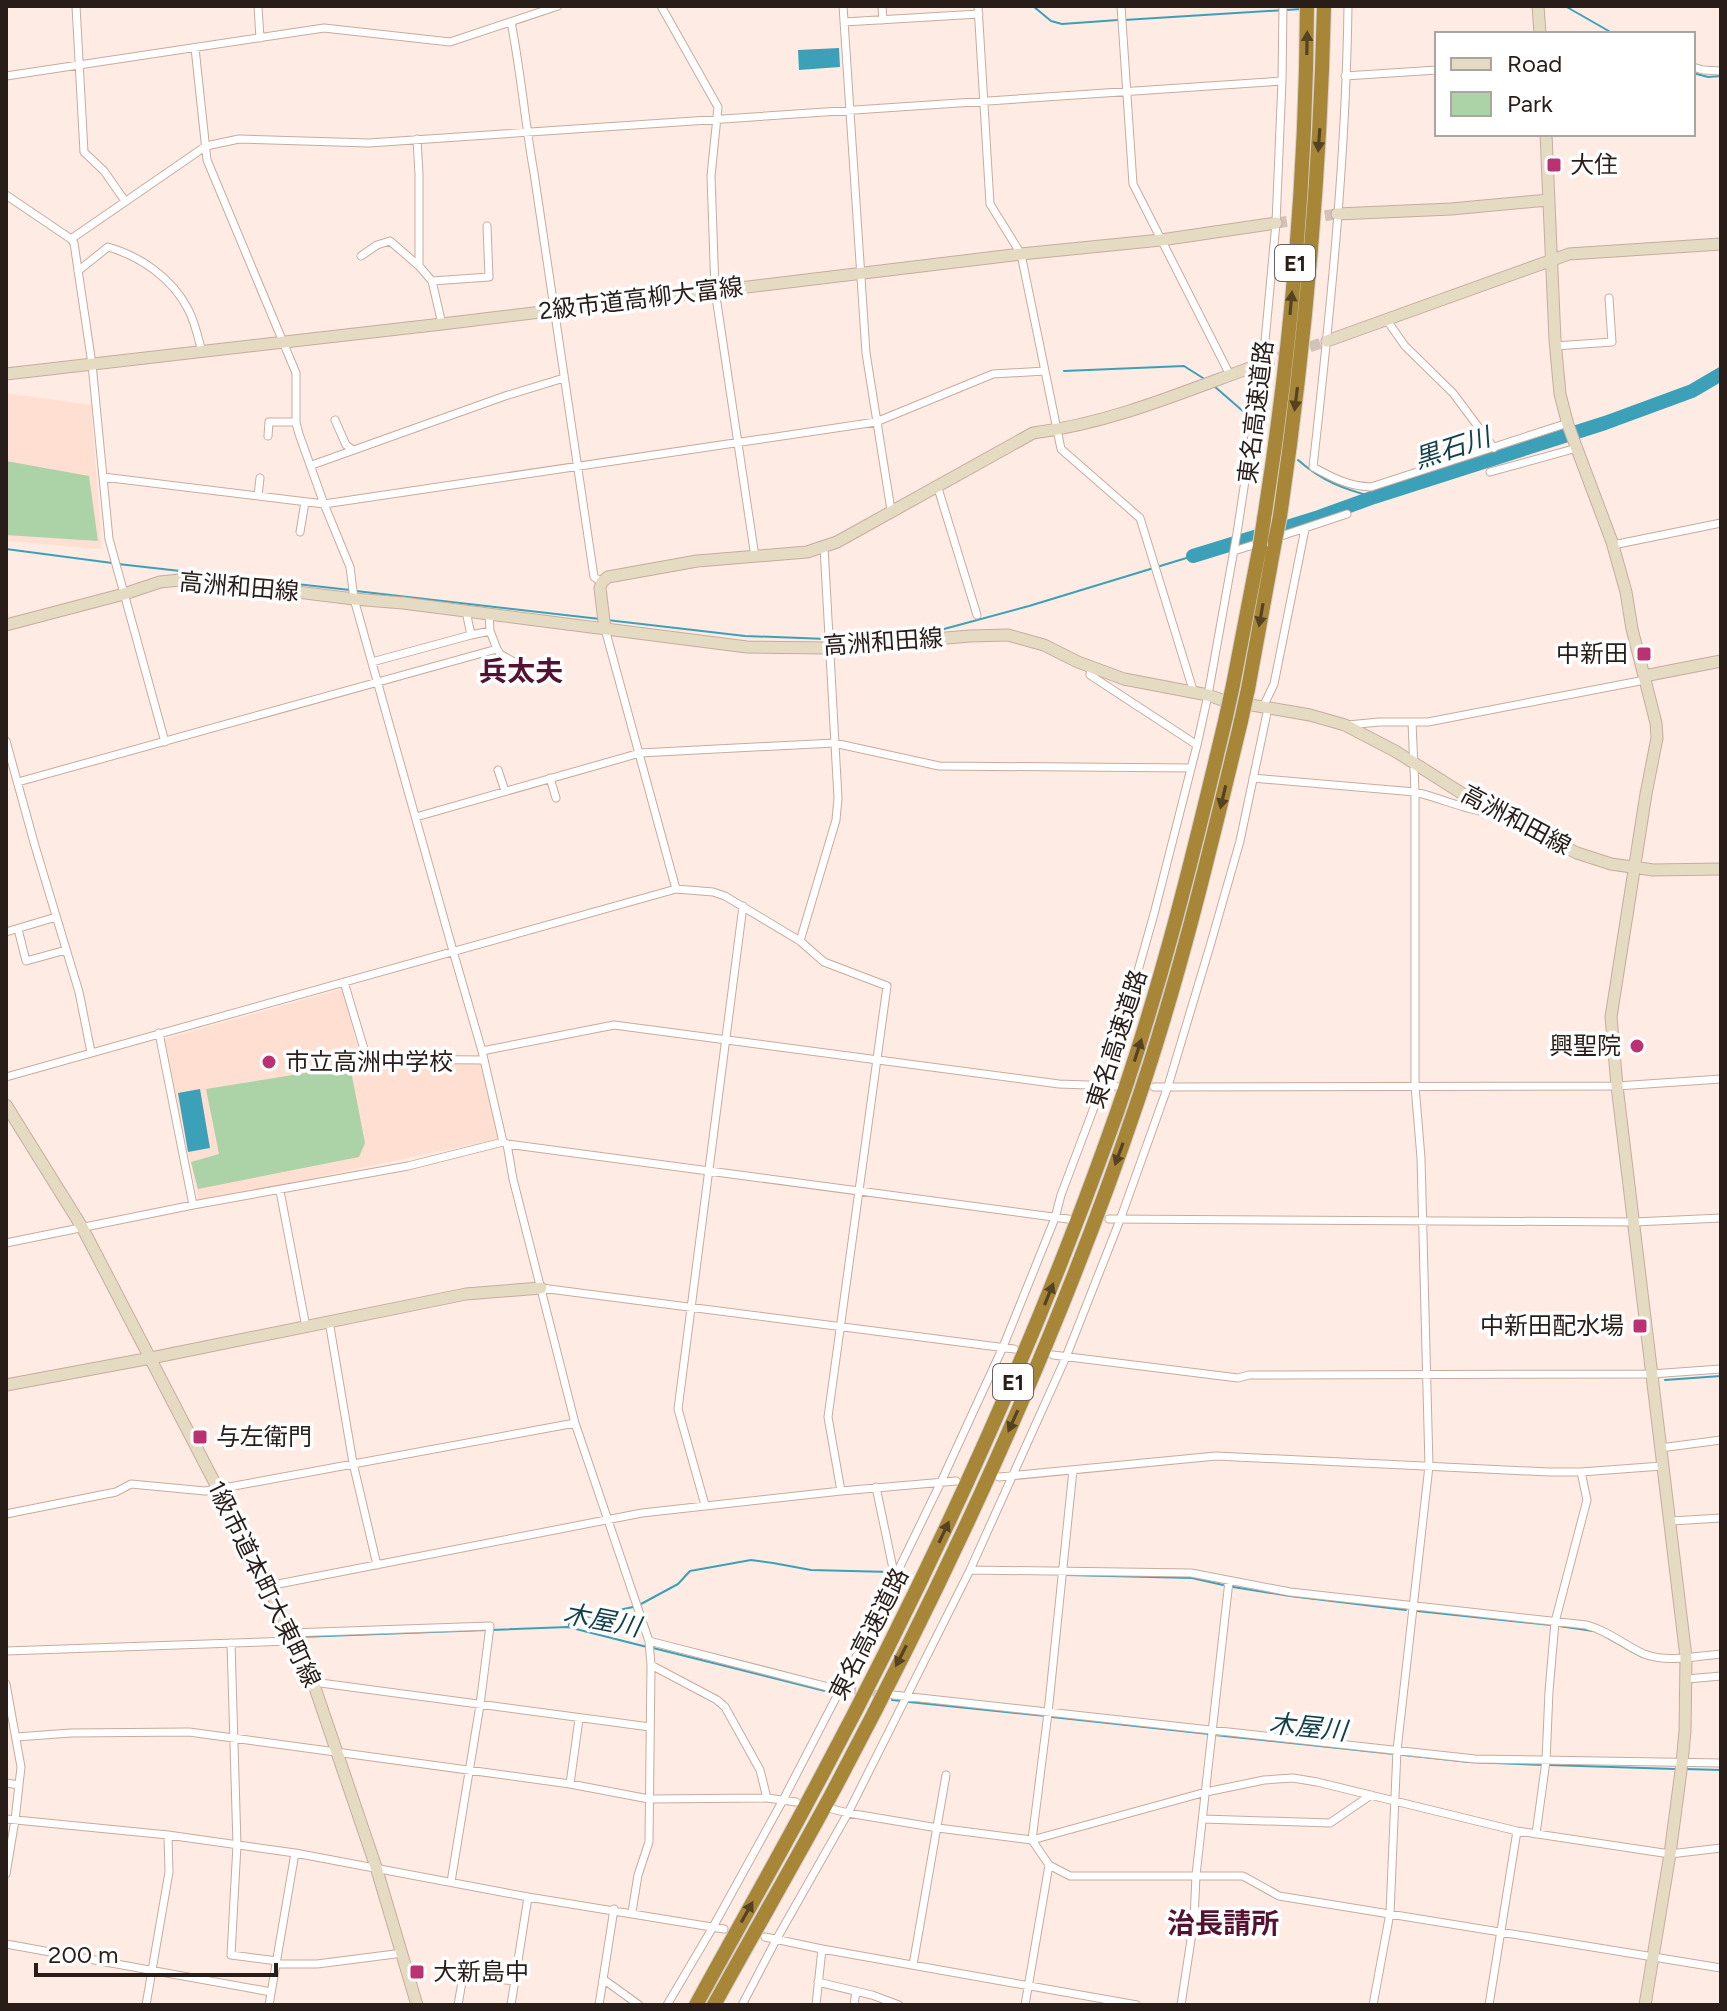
<svg xmlns="http://www.w3.org/2000/svg" width="1727" height="2011" font-family="Figtree,'Noto Sans JP',sans-serif">
<rect width="100%" height="100%" fill="#feebe3"/>
<path fill="#ffdfd2" d="M 6,393 L 91,405 L 102,549 L 6,541 Z
M 342,989 L 362,1063 L 481,1063 L 498,1139 L 199,1202 L 164,1039 Z"/>
<path fill="#acd2a7" d="M 6,461 L 89,476 L 98,541 L 6,535 Z
M 343,1067 L 351,1071 L 365,1143 L 359,1157 L 198,1189 L 191,1162 L 219,1154 L 206,1089 Z"/>
<path fill="#3ca1b8" d="M 839,48 L 840,67 L 799,70 L 798,50 Z
M 200,1089 L 210,1148 L 188,1152 L 178,1093 Z"/>
<g fill="none" stroke-linecap="round" stroke-linejoin="round">
<path stroke="#3ca1b8" stroke-width="2" d="M 1033,6 L 1051,21 L 1062,24 L 1118,20
M 1565,6 L 1614,34
M 1124,20 L 1302,9
M 1693,73 L 1708,77 L 1721,76
M 1064,371 L 1184,366 L 1206,380
M 1214,386 L 1252,419
M 1256,423 L 1263,428
M 1298,460 C 1322,481 1343,489 1374,497
M 6,549 L 112,563
M 118,564 L 350,590
M 356,591 L 600,619
M 607,620 L 745,636 L 827,639
M 834,639 L 874,637 L 944,629 L 1029,606 L 1193,556
M 1665,1380 L 1721,1376
M 1067,1575 L 1192,1578 L 1223,1585
M 1233,1587 L 1290,1596 L 1406,1610
M 641,1604 L 678,1584 L 690,1571 L 751,1560 L 773,1563 L 811,1570 L 890,1572
M 1417,1611 L 1551,1625
M 569,1626 L 569,1618 L 583,1618 L 633,1607
M 1559,1626 L 1593,1631
M 492,1630 L 568,1627 L 647,1647
M 299,1637 L 486,1630
M 1606,1637 L 1642,1657
M 653,1648 L 833,1693
M 892,1700 L 902,1701
M 909,1702 L 1046,1716
M 1052,1717 L 1209,1734
M 1215,1735 L 1469,1762 L 1543,1765
M 1549,1765 L 1675,1769
M 1685,1769 L 1721,1770"/>
<path stroke="#3ca1b8" stroke-width="14" d="M 1193,556 L 1316,518 L 1374,497 L 1605,423 L 1692,391 L 1721,374"/>
<path stroke="#d3c2ba" stroke-width="7" stroke-dasharray="7 3.5" stroke-linecap="butt" d="M 849,1690 L 882,1694"/>
<path stroke="#d3c2ba" stroke-width="11" stroke-dasharray="11 5.5" stroke-linecap="butt" d="M 1276,223 L 1337,214
M 1263,363 L 1327,341"/>
<g stroke="#c8ab9e" stroke-width="9">
<path id="street" d="M 76,6 L 84,152 L 104,171 L 125,201
M 258,6 L 260,38
M 661,6 L 718,107 L 711,176 L 715,290 L 755,557
M 843,6 L 866,353 L 891,510
M 882,6 L 883,20
M 978,6 L 990,204 L 1021,254 L 1061,449 L 1140,518 L 1194,693
M 1121,6 L 1133,184 L 1230,375
M 1348,6 C 1346,160 1330,314 1313,467 C 1333,478 1348,486 1371,487 L 1568,423
M 511,22 C 521,72 525,123 534,173 L 594,577 L 602,582
M 844,22 L 979,14
M 195,48 L 207,160 L 296,373 L 296,423 L 299,434 L 324,504 L 350,567 L 354,599 L 453,951 L 482,1051 L 503,1142 L 507,1144 L 513,1179 L 575,1423 L 649,1641 L 651,1665 L 649,1842 L 638,1875 L 632,1912
M 1693,67 L 1703,70 L 1721,71
M 6,76 L 324,28 L 450,42 L 558,6
M 1345,76 L 1437,70
M 417,139 L 419,174 L 419,266 L 432,281 L 442,324
M 6,195 L 71,239 L 74,243 L 92,364 L 109,539 L 165,742
M 71,239 L 206,146 L 239,139 L 369,143 L 1282,81
M 361,256 L 377,245 L 390,241 L 419,266
M 78,271 L 108,247 C 140,256 172,278 188,309 C 195,322 198,337 202,352
M 432,281 L 489,277 L 487,226
M 1386,319 L 1405,346 L 1453,393 L 1494,448
M 1555,346 L 1612,342 L 1609,298
M 335,420 L 346,445 L 353,450
M 268,436 L 269,422 L 296,422
M 312,465 L 505,396 L 564,378
M 1490,472 L 1577,448
M 103,477 L 324,504 L 876,422 L 993,374 L 1045,371
M 937,485 L 977,615
M 258,496 L 260,478
M 300,532 L 305,502
M 1275,538 L 1347,514
M 1613,545 L 1721,523
M 1234,551 L 1259,543
M 466,611 L 471,635 L 490,631 L 489,614
M 605,629 L 676,889
M 497,649 L 500,654 L 535,674
M 372,662 L 471,635
M 1091,667 L 1090,675 L 1197,745
M 1263,707 L 1274,684 L 1305,529
M 1348,725 L 1379,722 L 1428,722 L 1645,680
M 6,741 L 35,846 L 79,992 L 91,1052
M 498,770 L 505,791
M 550,778 L 556,798
M 1253,778 L 1415,792 C 1441,798 1465,810 1491,813
M 18,782 L 497,649 L 490,631
M 416,817 L 640,753 L 834,743 L 939,766 L 1191,768
M 18,929 L 26,961 L 66,950
M 6,932 L 56,917
M 800,941 L 836,820 L 838,798 L 824,547
M 344,982 L 367,1059 L 484,1060
M 159,1033 L 193,1205
M 482,1051 L 614,1025 L 1059,1084 L 1116,1086
M 6,1077 L 676,889 L 713,892 L 725,896 L 800,941 L 824,962 L 887,986 L 828,1417 L 841,1491
M 1154,1087 L 1617,1086 L 1721,1079
M 507,1144 L 1068,1219
M 280,1191 L 306,1327
M 1109,1219 L 1634,1222 L 1721,1218
M 6,1243 L 193,1205 L 408,1166 L 503,1142
M 541,1288 L 1014,1349
M 329,1321 L 353,1463 L 377,1565
M 1053,1355 L 1238,1378 L 1249,1375 L 1651,1374 L 1721,1369
M 1660,1448 L 1721,1440
M 1073,1470 L 1048,1713 L 1032,1840 L 1049,1865 L 1070,1876 L 1243,1876 L 1279,1896 L 1721,1968
M 999,1477 L 1216,1456 L 1549,1472 L 1581,1472 L 1662,1466
M 876,1487 L 895,1578
M 705,1505 L 678,1409 L 743,906
M 6,1514 L 116,1492 L 131,1484 L 205,1491 L 218,1489 L 575,1423
M 1671,1521 L 1721,1518
M 970,1570 L 1191,1573 L 1290,1592 L 1586,1625 C 1607,1630 1624,1645 1644,1654 C 1667,1663 1697,1656 1721,1654
M 268,1586 L 642,1513 L 841,1491 L 956,1481
M 290,1633 L 490,1626 L 480,1705 L 451,1882
M 649,1641 L 840,1690 L 849,1690
M 231,1643 L 237,1845 L 231,1955 L 277,1961
M 6,1651 L 293,1641
M 651,1665 L 717,1700 L 725,1707 L 760,1770 L 767,1798
M 1687,1679 L 1721,1676
M 313,1682 L 650,1727
M 6,1684 L 21,1767 L 15,1820 L 6,1874
M 893,1695 L 1475,1759 L 1721,1763
M 16,1737 L 71,1733 L 189,1732 L 570,1784 L 649,1799 L 767,1798 L 796,1802
M 6,1783 L 19,1785
M 570,1784 L 579,1719
M 832,1809 L 848,1813 L 938,1828 L 1032,1840 L 1206,1792 L 1264,1780 L 1293,1778 L 1317,1782 L 1517,1831 L 1670,1854 L 1721,1848
M 6,1819 L 168,1835 L 295,1853 L 528,1897 L 724,1929
M 1203,1819 L 1330,1823 L 1371,1795
M 1536,1834 L 1546,1761 L 1549,1691 L 1555,1622 L 1587,1500 L 1581,1472
M 765,1937 L 822,1949 L 1137,2005
M 6,1944 L 271,1992
M 277,1964 L 317,1964 L 403,1953
M 913,1965 L 946,1775
M 603,1979 L 639,2005
M 818,1982 L 872,1995 L 899,2005
M 146,2005 L 169,1872 L 168,1835
M 269,2005 L 295,1853
M 458,2005 L 463,1976 L 515,1981
M 511,2005 L 528,1897
M 599,2005 L 614,1909
M 667,2005 L 713,1927 L 783,1800 L 840,1690 L 941,1482 L 1003,1347 L 1055,1218 L 1061,1195 L 1107,1073 L 1123,1024 L 1154,914 L 1197,745 L 1208,695 L 1237,533 L 1263,363 L 1276,223 L 1282,81 L 1283,6
M 742,2005 L 776,1940 L 848,1813 L 970,1570 L 1066,1357 L 1120,1220 L 1168,1086 L 1210,946 L 1240,841 L 1268,708
M 816,2005 L 822,1949
M 854,2005 L 856,1991
M 1025,2005 L 1049,1865
M 1181,2005 L 1194,1920 L 1196,1875 L 1229,1581
M 1373,2005 L 1390,1913 L 1397,1750 L 1429,1466 L 1421,1158 L 1415,1086 L 1415,792 L 1412,722
M 1489,2005 L 1517,1831"/>
</g>
<g stroke="#c8ab9e" stroke-width="13">
<path id="secondary" d="M 1538,6 L 1540,34
M 1546,134 L 1555,340 L 1560,394 L 1568,425 L 1612,542 L 1626,592 L 1632,629 L 1656,723 L 1657,738 L 1646,794 L 1611,1017 L 1617,1086 L 1686,1657 L 1685,1731 L 1682,1763 L 1670,1854 L 1645,2005
M 1337,214 L 1451,209 L 1548,200
M 1327,341 L 1569,254 L 1721,244
M 6,374 L 442,324 L 1021,254 L 1161,240 L 1276,223
M 6,625 L 124,594 L 160,582 L 190,579 L 354,599 L 403,603 L 747,647 L 829,648 L 970,636 L 1008,635 L 1044,645 L 1078,662 L 1124,679 L 1208,695 L 1222,700 L 1310,715 L 1345,725 L 1395,751 L 1474,801 L 1577,853 L 1611,864 L 1653,870 L 1721,869
M 605,629 L 600,588 L 602,582 L 608,577 L 697,561 L 807,552 L 837,542 L 1033,433 C 1113,423 1188,390 1263,363
M 1644,676 L 1721,661
M 6,1105 L 82,1227 L 218,1489 L 268,1586 L 313,1682 L 376,1867 L 417,2005
M 6,1385 L 151,1358 L 466,1294 L 541,1288"/>
</g>
<g stroke="#d4d2d1" stroke-width="16">
<path id="highway" d="M 1280,516 C 1305,347 1320,177 1324,6
M 1264,519 C 1291,350 1306,177 1307,6
M 1233,685 L 1260,545
M 1248,689 L 1275,541
M 696,2005 C 735,1933 776,1862 814,1790 C 926,1581 1026,1366 1106,1143 C 1157,1004 1192,861 1226,717
M 714,2005 C 752,1936 792,1867 830,1797 C 948,1576 1056,1343 1136,1106 C 1179,980 1210,850 1241,721"/>
</g>
<use href="#street" stroke="#fff" stroke-width="7"/>
<use href="#secondary" stroke="#e5dbc3" stroke-width="11"/>
<use href="#highway" stroke="#a88637" stroke-width="14"/>
<g stroke="#d4d2d1" stroke-width="16" stroke-linecap="butt">
<path id="highway-bridge" d="M 1275,541 L 1280,516
M 1260,545 L 1264,519
M 1226,717 L 1233,685
M 1241,721 L 1248,689"/>
</g>
<use href="#highway-bridge" stroke="#a88637" stroke-width="14"/>
</g>
<defs><path id="oneway-solid" d="M-6-.8H1V-3.2L6.5 0L1 3.2V.8H-6Z" transform="scale(2)"/></defs>
<g fill="#554223">
<use href="#oneway-solid" transform="translate(1307 43) rotate(-89)"/>
<use href="#oneway-solid" transform="translate(1319 140) rotate(94)"/>
<use href="#oneway-solid" transform="translate(1291 303) rotate(-85)"/>
<use href="#oneway-solid" transform="translate(1296 399) rotate(97)"/>
<use href="#oneway-solid" transform="translate(1261 615) rotate(100)"/>
<use href="#oneway-solid" transform="translate(1223 797) rotate(103)"/>
<use href="#oneway-solid" transform="translate(1138 1050) rotate(-72)"/>
<use href="#oneway-solid" transform="translate(1119 1154) rotate(110)"/>
<use href="#oneway-solid" transform="translate(1049 1294) rotate(-68)"/>
<use href="#oneway-solid" transform="translate(1013 1421) rotate(114)"/>
<use href="#oneway-solid" transform="translate(944 1532) rotate(-65)"/>
<use href="#oneway-solid" transform="translate(901 1656) rotate(117)"/>
<use href="#oneway-solid" transform="translate(747 1912) rotate(-61)"/>
</g>
<g fill="#ba3272" stroke="#fff" stroke-width="3">
<rect x="1546" y="157" width="16" height="16" rx="4"/>
<rect x="1636" y="646" width="16" height="16" rx="4"/>
<circle cx="1637" cy="1046" r="8"/>
<circle cx="269" cy="1062" r="8"/>
<rect x="1632" y="1318" width="16" height="16" rx="4"/>
<rect x="192" y="1429" width="16" height="16" rx="4"/>
<rect x="409" y="1964" width="16" height="16" rx="4"/>
</g>
<g text-anchor="middle" stroke-width="7" stroke-linejoin="round" paint-order="stroke">
<g fill="#fff" stroke="#68615d" stroke-width="2">
<rect x="1275" y="245" width="40" height="36" rx="6"/>
<rect x="993" y="1364" width="40" height="36" rx="6"/>
</g>
<g font-size="22" font-weight="bold" fill="#281d18">
<text x="1295" y="271">E1</text>
<text x="1013" y="1390">E1</text>
</g>
<g font-size="24" fill="#281d18" stroke="#fff" text-anchor="start">
<text x="1570" y="173">大住</text>
<text x="1628" y="662" text-anchor="end">中新田</text>
<text x="1621" y="1054" text-anchor="end">興聖院</text>
<text x="285" y="1070">市立高洲中学校</text>
<text x="1624" y="1334" text-anchor="end">中新田配水場</text>
<text x="216" y="1445">与左衛門</text>
<text x="433" y="1980">大新島中</text>
</g>
<g font-size="24" fill="#281d18" stroke="#fff">
<text transform="translate(641 299) rotate(-7)" y="8">2級市道高柳大富線</text>
<text transform="translate(1256 412) rotate(-83)" y="8">東名高速道路</text>
<text transform="translate(239 587) rotate(5)" y="8">高洲和田線</text>
<text transform="translate(883 642) rotate(-4)" y="8">高洲和田線</text>
<text transform="translate(1516 820) rotate(28)" y="8">高洲和田線</text>
<text transform="translate(1117 1039) rotate(-72)" y="8">東名高速道路</text>
<text transform="translate(264 1584) rotate(64)" y="8">1級市道本町大東町線</text>
<text transform="translate(869 1634) rotate(-63)" y="8">東名高速道路</text>
</g>
<g font-size="26" font-style="italic" fill="#123f49" stroke="#fff">
<text transform="translate(1452 448) rotate(-18)" y="9">黒石川</text>
<text transform="translate(602 1620) rotate(11)" y="9">木屋川</text>
<text transform="translate(1308 1727) rotate(6)" y="9">木屋川</text>
</g>
<g font-size="28" font-weight="bold" fill="#531231" stroke="#fff">
<text x="521" y="681">兵太夫</text>
<text x="1223" y="1933">治長請所</text>
</g>
</g>
<rect width="1727" height="2011" fill="none" stroke="#281d18" stroke-width="16"/>
<rect x="1435" y="32" width="260" height="104" fill="#ffffff" stroke="#a9a5a3" stroke-width="2"/>
<rect x="1451" y="58" width="40" height="12" fill="#e5dbc3" stroke="#a9a5a3" stroke-width="2"/>
<text x="1507" y="72" font-size="24" fill="#281d18">Road</text>
<rect x="1451" y="92" width="40" height="24" fill="#acd2a7" stroke="#a9a5a3" stroke-width="2"/>
<text x="1507" y="112" font-size="24" fill="#281d18">Park</text>
<path d="M36 1963v12h240v-12" fill="none" stroke="#281d18" stroke-width="4"/>
<text x="48" y="1963" font-size="24" fill="#281d18" stroke="#ffffff" stroke-width="6" paint-order="stroke">200 m</text>
</svg>
